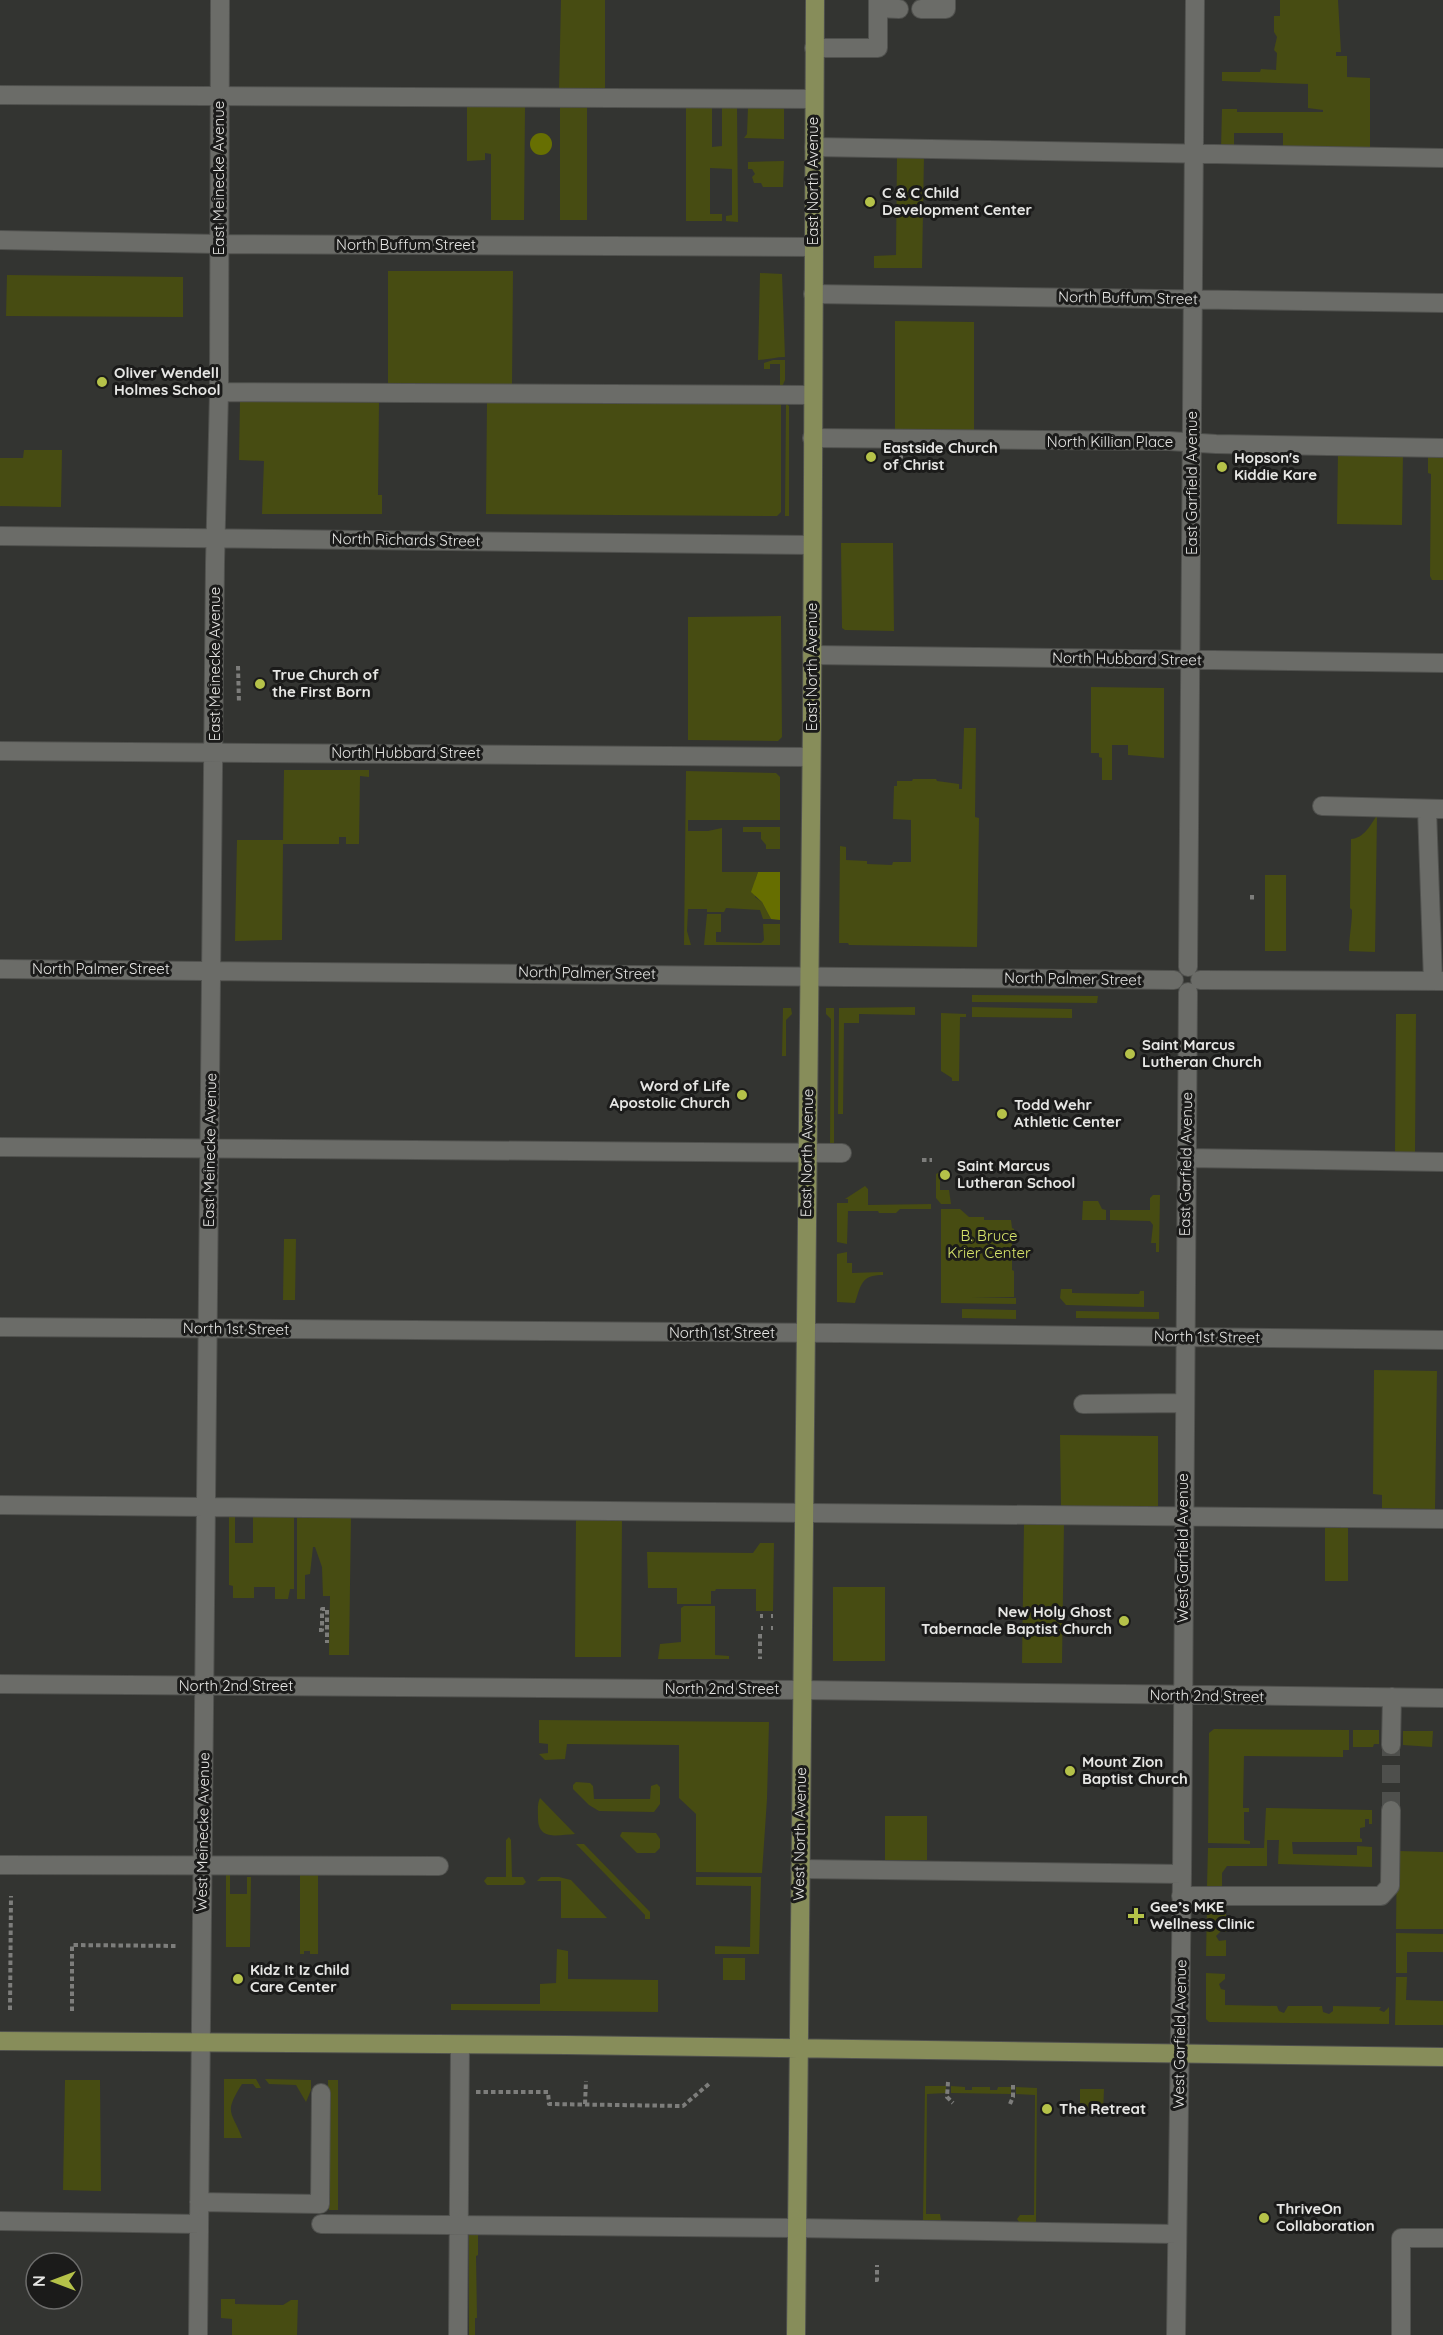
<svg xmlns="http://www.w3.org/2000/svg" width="1443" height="2335" font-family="Quicksand,sans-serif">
<rect width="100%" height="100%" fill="#333431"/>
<path fill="#474c12" d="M 561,0 L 605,0 L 605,91 L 559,91 Z
M 1280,0 L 1338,0 L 1341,52 L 1336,52 L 1336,56 L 1347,56 L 1347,77 L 1370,78 L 1370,147 L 1359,151 L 1283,150 L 1283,133 L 1234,133 L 1234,148 L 1221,149 L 1222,109 L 1237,109 L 1237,112 L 1323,112 L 1323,110 L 1308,108 L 1308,84 L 1222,81 L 1222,72 L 1260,72 L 1261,69 L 1276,70 L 1277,53 L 1274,50 L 1277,37 L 1274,32 L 1274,16 L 1280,16 Z
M 467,107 L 525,107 L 524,220 L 491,220 L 491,154 L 485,153 L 485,160 L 467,161 Z
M 560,107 L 587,107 L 587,220 L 560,220 Z
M 686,108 L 712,108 L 712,147 L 722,146 L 722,108 L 737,108 L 738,222 L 726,221 L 726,216 L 732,215 L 732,169 L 710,168 L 710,214 L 722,214 L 722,221 L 686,221 Z
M 748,108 L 784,108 L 784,139 L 744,138 L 747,134 Z
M 897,156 L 924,156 L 922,268 L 874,268 L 874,256 L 896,255 Z
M 784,161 L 783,187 L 763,187 L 761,183 L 754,183 L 752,177 L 755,174 L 752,169 L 748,169 L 748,162 Z
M 388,271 L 513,271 L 512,385 L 388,385 Z
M 760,273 L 782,274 L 785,357 C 775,357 767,360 758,360 Z
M 7,275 L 183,277 L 183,317 L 6,316 Z
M 895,321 L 974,322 L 974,433 L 895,433 Z
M 773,360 L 785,360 L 785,380 L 782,387 L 780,386 L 780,364 L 770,364 L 770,369 L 764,369 L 764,363 Z
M 240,401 L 379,401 L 378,495 L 382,495 L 382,514 L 262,514 L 264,461 L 239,460 Z
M 487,401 L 781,403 L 781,512 L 777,516 L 486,514 Z
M 786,403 L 789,406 L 789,516 L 785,516 Z
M 24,450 L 62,450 L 61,507 L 0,506 L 0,458 L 23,458 Z
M 1338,452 L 1403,453 L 1402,525 L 1337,524 Z
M 1443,454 L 1443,580 L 1432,580 L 1430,576 L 1431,474 L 1428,473 L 1428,455 Z
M 841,543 L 893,543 L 894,631 L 845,630 L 842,628 Z
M 781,616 L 782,737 L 778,741 L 688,740 L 688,617 Z
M 1091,687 L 1164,688 L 1164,758 L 1128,755 L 1128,745 L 1112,745 L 1112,780 L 1102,780 L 1102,758 L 1099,757 L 1099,753 L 1091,753 Z
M 964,728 L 976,728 L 975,817 L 979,818 L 977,947 L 849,945 L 848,943 L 839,943 L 840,846 L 846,847 L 846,860 L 867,861 L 867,864 L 892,865 L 893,862 L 911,862 L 911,820 L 893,819 L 894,786 L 897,786 L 897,781 L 912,781 L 913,779 L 936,779 L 937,781 L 959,784 L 959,789 L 962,789 Z
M 284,770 L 369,770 L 369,777 L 360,776 L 359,844 L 346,844 L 346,837 L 339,837 L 339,844 L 283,844 L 282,940 L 235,941 L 237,840 L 283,840 Z
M 686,771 L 776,773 L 780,777 L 780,820 L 688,820 L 688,831 L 708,831 L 722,828 L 722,872 L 758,872 L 755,880 L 755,897 L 762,902 L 771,919 L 763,919 L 760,910 L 726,908 L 724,912 L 707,912 L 707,909 L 688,909 L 687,931 L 691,945 L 684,945 Z
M 1377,815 L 1375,952 L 1349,951 C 1349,937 1352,925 1352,910 L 1350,908 L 1351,839 C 1364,838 1370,826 1377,815 Z
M 743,827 L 780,827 L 780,849 L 766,849 L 766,845 L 761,839 L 761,832 L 743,832 Z
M 1265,875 L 1286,875 L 1286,951 L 1265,951 Z
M 707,914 L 721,914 L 721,932 L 716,932 L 716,942 L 761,943 L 764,940 L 763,924 L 780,924 L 780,945 L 704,945 Z
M 972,995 L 1098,996 L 1097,1003 L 972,1002 Z
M 915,1007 L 915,1015 L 859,1014 L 859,1023 L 844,1023 L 843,1114 L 838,1114 L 839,1008 Z
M 972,1007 L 1072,1009 L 1072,1018 L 972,1017 Z
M 783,1008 L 791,1008 L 792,1014 L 786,1020 L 786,1056 L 782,1056 Z
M 826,1008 L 834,1008 L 834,1145 L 830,1143 L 831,1019 L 826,1014 Z
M 941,1013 L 966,1014 L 966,1017 L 960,1017 L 959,1081 L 952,1081 L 952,1078 L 941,1071 Z
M 1396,1014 L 1416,1014 L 1415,1152 L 1395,1152 Z
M 940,1172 L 940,1190 L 949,1190 L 951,1204 L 941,1204 L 936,1198 L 936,1174 Z
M 865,1186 L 868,1189 L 868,1205 L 931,1204 L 931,1209 L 900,1209 L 896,1213 L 879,1213 L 878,1211 L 848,1211 L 847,1244 L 837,1242 L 837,1203 L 848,1203 L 848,1199 L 845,1199 Z
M 1153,1195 L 1160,1195 L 1159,1252 L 1156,1252 L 1156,1243 L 1151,1243 L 1153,1225 L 1150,1221 L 1110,1220 L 1110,1210 L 1150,1210 L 1150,1198 Z
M 1083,1201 L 1098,1201 L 1102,1209 L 1106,1210 L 1106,1220 L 1082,1220 Z
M 941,1209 L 960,1209 L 969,1217 L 984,1217 L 984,1220 L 1011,1220 L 1012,1228 L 1014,1229 L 1014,1234 L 1012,1234 L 1012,1270 L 1014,1271 L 1014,1297 L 972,1298 L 1016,1298 L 1016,1304 L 941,1303 Z
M 284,1239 L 296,1239 L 295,1300 L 283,1300 Z
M 847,1252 L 847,1263 L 852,1263 L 852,1273 L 883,1272 L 883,1275 C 861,1275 861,1285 855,1303 L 837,1302 L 837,1254 Z
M 1061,1289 L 1072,1289 L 1072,1293 L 1139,1294 L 1140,1291 L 1144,1291 L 1144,1307 L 1066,1305 L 1060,1298 Z
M 962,1309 L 1016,1310 L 1016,1319 L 962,1318 Z
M 1076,1311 L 1159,1312 L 1159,1319 L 1076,1318 Z
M 1374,1370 L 1437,1371 L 1435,1509 L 1382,1508 L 1382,1495 L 1373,1494 Z
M 1060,1435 L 1158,1436 L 1158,1506 L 1061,1507 Z
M 229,1516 L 235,1516 L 235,1543 L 253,1543 L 253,1516 L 294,1516 L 294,1589 L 290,1589 L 288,1599 L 275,1599 L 275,1587 L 254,1587 L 254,1598 L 233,1598 L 233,1586 L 229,1585 Z
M 297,1516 L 351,1516 L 349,1655 L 329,1655 L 330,1596 L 323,1596 L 322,1567 L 315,1547 L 313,1547 L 310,1574 L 305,1575 L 305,1599 L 297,1599 Z
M 576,1518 L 622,1518 L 621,1657 L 575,1657 Z
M 1024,1523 L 1064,1523 L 1062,1663 L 1022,1663 Z
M 1325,1528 L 1348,1528 L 1348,1581 L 1325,1581 Z
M 760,1543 L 774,1543 L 773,1611 L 756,1611 L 756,1589 L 716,1589 L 715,1591 L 711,1591 L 711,1604 L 677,1604 L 677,1588 L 648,1588 L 647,1552 L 753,1553 Z
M 833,1587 L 885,1587 L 885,1661 L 833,1661 Z
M 684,1606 L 715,1606 L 715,1655 L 729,1656 L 729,1659 L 658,1659 L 660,1644 L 681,1642 L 681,1608 Z
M 539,1720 L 769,1722 L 767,1799 L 762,1873 L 696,1872 L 696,1814 L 679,1798 L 679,1745 L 567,1744 L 565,1759 L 545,1760 L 539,1754 L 548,1753 L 548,1744 L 539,1743 Z
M 1214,1729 L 1349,1730 L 1349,1750 L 1343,1750 L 1343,1757 L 1244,1756 L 1243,1808 L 1249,1808 L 1249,1812 L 1244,1812 L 1244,1840 L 1250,1841 L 1250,1844 L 1208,1843 L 1209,1733 Z
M 1353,1730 L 1379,1730 L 1379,1744 L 1374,1744 L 1373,1747 L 1353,1747 Z
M 1403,1731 L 1433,1731 L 1432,1747 L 1403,1745 Z
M 576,1782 L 590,1783 L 593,1786 L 594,1799 L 650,1799 L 651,1786 L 657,1784 L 660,1787 L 660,1804 L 654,1812 L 599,1811 L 589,1805 L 573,1789 L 573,1785 Z
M 540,1798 L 541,1799 L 575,1834 C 558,1835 538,1841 538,1818 C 538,1811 537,1804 540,1798 Z
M 1266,1808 L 1372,1810 L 1372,1824 L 1369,1824 L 1369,1819 L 1365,1819 L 1365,1827 L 1360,1828 L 1360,1838 L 1362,1839 L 1362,1842 L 1292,1842 L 1293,1854 L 1357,1855 L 1357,1846 L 1372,1847 L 1372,1867 L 1278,1864 L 1279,1840 L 1267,1840 L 1267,1866 L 1227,1866 L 1222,1873 L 1222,1888 L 1207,1886 L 1208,1848 L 1264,1848 Z
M 885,1816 L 927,1816 L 927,1860 L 885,1860 Z
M 622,1832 L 656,1833 L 660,1839 L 660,1848 L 655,1853 L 637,1853 L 620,1836 Z
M 509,1837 L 511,1840 L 512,1877 L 523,1877 L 526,1882 L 523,1885 L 487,1885 L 484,1881 L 487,1877 L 506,1877 L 506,1840 Z
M 576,1844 L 584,1844 L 650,1912 L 650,1919 L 645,1919 L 645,1915 Z
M 1397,1851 L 1443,1852 L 1443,1929 L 1396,1929 Z
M 226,1874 L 230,1874 L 230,1894 L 247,1894 L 247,1877 L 251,1877 L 250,1947 L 226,1947 Z
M 300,1875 L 318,1875 L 318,1954 L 310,1954 L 310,1951 L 304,1951 L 304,1954 L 300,1954 Z
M 541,1877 L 559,1877 L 571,1880 L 607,1918 L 561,1918 L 561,1881 L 537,1881 Z
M 696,1877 L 761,1877 L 759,1954 L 715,1954 L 715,1946 L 750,1947 L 751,1886 L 696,1885 Z
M 1207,1905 L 1226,1906 L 1226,1932 L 1221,1931 L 1216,1936 L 1219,1941 L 1226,1940 L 1226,1956 L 1206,1956 Z
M 1396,1933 L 1443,1934 L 1443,1952 L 1407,1952 L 1407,1973 L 1396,1973 Z
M 557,1949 L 568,1951 L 568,1979 L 658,1980 L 658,2012 L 451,2010 L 451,2004 L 540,2004 L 540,1984 L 556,1983 Z
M 723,1958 L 745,1958 L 745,1980 L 723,1980 Z
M 1206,1973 L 1225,1974 L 1225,1979 L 1219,1984 L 1221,1989 L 1225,1990 L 1225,2005 L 1277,2006 L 1279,2011 L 1284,2013 L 1288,2006 L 1322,2006 L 1323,2012 L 1329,2014 L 1333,2011 L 1333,2006 L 1381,2007 L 1379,2010 L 1384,2012 L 1389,2007 L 1389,2024 L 1209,2022 L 1206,2019 Z
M 1396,1977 L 1407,1977 L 1406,2000 L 1443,2001 L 1443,2025 L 1395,2025 Z
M 224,2079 L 256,2079 L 261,2088 L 256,2088 L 253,2084 L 242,2084 C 223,2114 232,2111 242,2138 L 224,2138 Z
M 265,2079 L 311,2080 L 311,2090 L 306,2102 L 296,2085 L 269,2084 Z
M 65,2080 L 100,2080 L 101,2191 L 63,2190 Z
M 328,2080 L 338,2080 L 338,2210 L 329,2210 Z
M 925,2086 L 946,2086 L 946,2093 L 927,2094 L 926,2214 L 940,2214 L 941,2220 L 923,2220 Z
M 951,2086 L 965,2087 L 965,2090 L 972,2090 L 972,2087 L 990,2087 L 990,2090 L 997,2090 L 998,2087 L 1011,2087 L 1011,2094 L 951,2093 Z
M 1016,2087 L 1037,2088 L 1036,2222 L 1019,2222 L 1017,2219 L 1020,2215 L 1034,2215 L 1035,2095 L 1016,2094 Z
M 1080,2089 L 1104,2089 L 1103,2113 L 1080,2113 Z
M 469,2234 L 478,2234 L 478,2255 L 476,2256 L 477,2318 L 475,2318 L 475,2335 L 469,2335 Z
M 221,2299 L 235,2299 L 235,2304 L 283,2305 L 291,2300 L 298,2300 L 297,2335 L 232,2335 L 232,2319 L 221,2318 Z"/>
<path fill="#666e00" d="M 758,872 L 780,872 L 780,920 L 771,919 L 762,902 L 751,892 Z"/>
<path fill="#676f02" d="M530 144a11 11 0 1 1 22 0a11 11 0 1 1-22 0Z"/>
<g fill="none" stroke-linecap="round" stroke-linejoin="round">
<path stroke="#4e4f4c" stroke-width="18" stroke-dasharray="18 9" stroke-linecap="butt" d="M 1391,1810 L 1391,1745"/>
<g stroke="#50514e" stroke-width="20">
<path id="minor" d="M 878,8 L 899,9
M 921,9 L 946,9 L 946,0
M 814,48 L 878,48 L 878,0
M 0,95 L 814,99
M 814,147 L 1443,158
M 0,240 L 219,244 L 813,247
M 813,294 L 1443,303
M 219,392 L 812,395
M 812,438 L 1169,441 L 1216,444 L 1443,448
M 0,536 L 812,545
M 812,655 L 1443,663
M 0,751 L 811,757
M 1322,806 L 1443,809
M 1427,809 L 1433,981
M 1188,967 L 1195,0
M 0,969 L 1174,980
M 1200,980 L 1443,981
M 0,1147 L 842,1153
M 1186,1158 L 1443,1162
M 0,1327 L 839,1333 L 1443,1340
M 1083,1404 L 1184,1403
M 0,1505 L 1443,1519
M 0,1684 L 802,1690 L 1443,1698
M 1391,1745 L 1392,1697
M 0,1865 L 439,1866
M 800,1869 L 1182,1874
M 1181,1896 L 1381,1896 L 1390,1886 L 1391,1810
M 199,2202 L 320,2204 L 321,2093
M 0,2221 L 199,2224
M 321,2224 L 797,2228 L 1176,2234
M 198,2335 L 215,563 L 219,392 L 220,0
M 458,2335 L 460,2045
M 1176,2335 L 1182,1874 L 1188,992
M 1401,2335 L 1401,2238 L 1443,2238"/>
</g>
<g stroke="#50514e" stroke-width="20">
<path id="major" d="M 0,2041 L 566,2045 L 1443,2057
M 796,2335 L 812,719 L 815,0"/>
</g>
<path stroke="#7d7d7b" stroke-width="4" stroke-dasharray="4.5 3" stroke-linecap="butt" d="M 901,454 L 901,469
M 238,666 L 239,703
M 1252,895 L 1252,900
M 922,1160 L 932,1160
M 760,1616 L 763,1616
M 771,1616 L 773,1616
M 761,1628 L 763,1628
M 771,1628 L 773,1628
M 319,1630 L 322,1630 L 322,1609 L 327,1609 L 327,1643
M 760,1634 L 760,1659
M 10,2010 L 11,1896
M 72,2011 L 72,1945 L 178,1946
M 948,2082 L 947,2097 L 953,2103
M 476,2092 L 548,2092 L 549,2104 L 683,2106 L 710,2083
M 585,2104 L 586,2081
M 1010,2104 L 1013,2097 L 1013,2083
M 875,2280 L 877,2280 L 877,2265"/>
<use href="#minor" stroke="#6b6c68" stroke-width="18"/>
<use href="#major" stroke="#878d5a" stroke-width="18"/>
</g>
<g fill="#b5c249" stroke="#1b1b1a" stroke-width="2">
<circle cx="870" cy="202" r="6"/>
<circle cx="102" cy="382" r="6"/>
<circle cx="871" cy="457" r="6"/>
<circle cx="1222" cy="467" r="6"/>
<circle cx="260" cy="684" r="6"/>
<circle cx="1130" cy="1054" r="6"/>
<circle cx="742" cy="1095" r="6"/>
<circle cx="1002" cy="1114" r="6"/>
<circle cx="945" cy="1175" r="6"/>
<circle cx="1124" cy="1621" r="6"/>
<circle cx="1070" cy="1771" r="6"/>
<path d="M1133 1907h6v6h6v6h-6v6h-6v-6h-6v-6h6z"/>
<circle cx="238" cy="1979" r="6"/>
<circle cx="1047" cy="2109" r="6"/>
<circle cx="1264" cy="2218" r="6"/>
</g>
<g text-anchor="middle" stroke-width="6" stroke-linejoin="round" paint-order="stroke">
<g font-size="15" fill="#e6e6e4" stroke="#1b1b1a">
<text transform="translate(219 178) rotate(-90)" y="5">East Meinecke Avenue</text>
<text transform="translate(813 181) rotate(-90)" y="5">East North Avenue</text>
<text x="406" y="250">North Buffum Street</text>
<text transform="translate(1128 298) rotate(1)" y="5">North Buffum Street</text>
<text x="1110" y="447">North Killian Place</text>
<text transform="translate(1192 483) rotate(-90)" y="5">East Garfield Avenue</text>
<text transform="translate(406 540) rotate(1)" y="5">North Richards Street</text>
<text transform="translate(1127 659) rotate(1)" y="5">North Hubbard Street</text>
<text transform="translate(215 664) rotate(-90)" y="5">East Meinecke Avenue</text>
<text transform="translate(812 667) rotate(-90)" y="5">East North Avenue</text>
<text x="406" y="758">North Hubbard Street</text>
<text x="101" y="974">North Palmer Street</text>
<text transform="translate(587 973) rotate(1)" y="5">North Palmer Street</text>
<text transform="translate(1073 979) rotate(1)" y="5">North Palmer Street</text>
<text transform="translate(210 1150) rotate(-89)" y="5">East Meinecke Avenue</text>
<text transform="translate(807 1153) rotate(-89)" y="5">East North Avenue</text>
<text transform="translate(1186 1164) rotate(-89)" y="5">East Garfield Avenue</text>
<text transform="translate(236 1329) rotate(1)" y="5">North 1st Street</text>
<text x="722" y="1338">North 1st Street</text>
<text transform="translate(1207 1337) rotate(1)" y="5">North 1st Street</text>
<text transform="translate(1183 1548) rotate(-90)" y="5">West Garfield Avenue</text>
<text x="236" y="1691">North 2nd Street</text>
<text x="722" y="1694">North 2nd Street</text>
<text transform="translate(1207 1696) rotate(1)" y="5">North 2nd Street</text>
<text transform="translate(203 1832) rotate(-89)" y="5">West Meinecke Avenue</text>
<text transform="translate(800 1834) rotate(-89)" y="5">West North Avenue</text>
<text transform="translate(1180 2034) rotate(-89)" y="5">West Garfield Avenue</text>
</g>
<g font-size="15" font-weight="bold" fill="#e6e6e4" stroke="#1b1b1a" text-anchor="start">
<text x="882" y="198">C &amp; C Child<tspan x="882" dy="17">Development Center</tspan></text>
<text x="114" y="378">Oliver Wendell<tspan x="114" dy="17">Holmes School</tspan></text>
<text x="883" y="453">Eastside Church<tspan x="883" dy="17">of Christ</tspan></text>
<text x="1234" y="463">Hopson's<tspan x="1234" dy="17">Kiddie Kare</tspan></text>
<text x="272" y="680">True Church of<tspan x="272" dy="17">the First Born</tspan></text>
<text x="1142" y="1050">Saint Marcus<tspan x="1142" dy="17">Lutheran Church</tspan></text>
<text x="730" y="1091" text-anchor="end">Word of Life<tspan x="730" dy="17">Apostolic Church</tspan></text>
<text x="1014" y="1110">Todd Wehr<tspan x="1014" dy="17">Athletic Center</tspan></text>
<text x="957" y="1171">Saint Marcus<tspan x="957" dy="17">Lutheran School</tspan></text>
<text x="1112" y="1617" text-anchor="end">New Holy Ghost<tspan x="1112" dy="17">Tabernacle Baptist Church</tspan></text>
<text x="1082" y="1767">Mount Zion<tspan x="1082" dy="17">Baptist Church</tspan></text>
<text x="1150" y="1912">Gee’s MKE<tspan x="1150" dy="17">Wellness Clinic</tspan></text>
<text x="250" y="1975">Kidz It Iz Child<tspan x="250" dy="17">Care Center</tspan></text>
<text x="1059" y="2114">The Retreat</text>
<text x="1276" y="2214">ThriveOn<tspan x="1276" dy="17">Collaboration</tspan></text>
</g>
<g font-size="15" fill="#d6e36a" stroke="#1b1b1a">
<text x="989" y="1241">B. Bruce<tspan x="989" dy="17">Krier Center</tspan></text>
</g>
</g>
<g transform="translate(54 2281) rotate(270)"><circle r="28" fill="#1b1b1a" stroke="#6c6c6b" stroke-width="1.5"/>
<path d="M0-4.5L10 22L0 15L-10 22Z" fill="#b5c249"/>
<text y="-9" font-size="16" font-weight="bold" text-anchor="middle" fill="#e6e6e4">N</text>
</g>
</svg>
